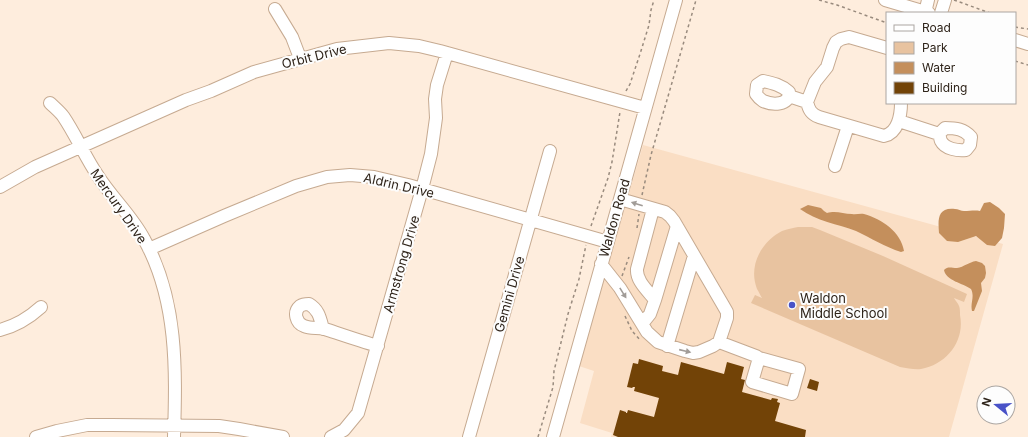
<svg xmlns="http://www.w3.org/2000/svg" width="1028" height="437" font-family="Inter,sans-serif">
<rect width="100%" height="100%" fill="#feeddd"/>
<path fill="#fadec4" d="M 643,145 L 1003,244 L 949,437 L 611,437 L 612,433 L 580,423 L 594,371 L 579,366 Z"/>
<path fill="#e8c3a0" d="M 798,227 L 812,227 L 820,230 L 883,256 L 967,294 L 964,302 L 954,298 C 955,300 958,303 959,306 C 960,308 960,312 960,315 C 965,341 947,364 921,369 C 915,370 907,368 900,367 L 751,303 L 755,295 L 762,298 C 760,295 759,292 757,289 C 748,266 761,242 782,231 C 787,229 793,228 798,227 Z"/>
<path fill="#c48f5c" d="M 990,202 L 999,208 L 1005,214 L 1004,228 L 1002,238 L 995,246 L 987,245 L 976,236 L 958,242 L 947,241 L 939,233 C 938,220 937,207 955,209 C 958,209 961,211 964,211 C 970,211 975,210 980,211 L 984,203 Z
M 808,205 L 821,208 L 824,211 L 827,213 C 836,210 843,214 852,214 C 856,215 860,213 864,214 C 882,219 901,232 904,251 L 901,252 C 885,247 871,238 856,231 C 838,224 816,221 800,209 Z
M 976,261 L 982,263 L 985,266 L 986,273 L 985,278 L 981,283 L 982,291 L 974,311 L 972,311 C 970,303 975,297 971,289 C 963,283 946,281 944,270 C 948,266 951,268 957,268 C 964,267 969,262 976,261 Z"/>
<path fill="#724307" d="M 639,359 L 663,366 L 662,371 L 678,375 L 681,362 L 724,374 L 727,362 L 744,367 L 741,379 L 745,380 L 742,392 L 771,400 L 772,398 L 778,399 L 777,402 L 780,403 L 775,421 L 806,430 L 805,437 L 618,437 L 613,435 L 620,410 L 626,412 L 626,413 L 627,413 L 628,410 L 654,417 L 659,398 L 634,391 L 635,387 L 633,387 L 632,388 L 627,387 L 633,363 L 638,364 Z
M 810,379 L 819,382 L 817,391 L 807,388 Z"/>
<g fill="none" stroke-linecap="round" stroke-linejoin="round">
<g stroke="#c6aa91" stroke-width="14">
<path id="minor" d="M 885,0 L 929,13
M 275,9 L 292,37 L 300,58
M 925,13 L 928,0
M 941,13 L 945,0
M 1015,40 L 1028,44
M 763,81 C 773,83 781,85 789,92 C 790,106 772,105 763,101 C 760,99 758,97 756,94 L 757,85 Z
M 789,96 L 807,102 C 809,110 811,114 819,117 L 884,136 C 898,133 901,115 901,103
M 807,102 L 815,82 L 827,67 L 833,48 L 836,42 L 841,39 L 849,37 L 887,48
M 50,103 C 54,107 59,111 63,116 C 76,135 85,157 98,176 C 112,198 132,216 144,239 C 178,300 176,370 174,437
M 899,121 L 939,134 C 940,136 940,139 941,141 C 945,149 958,151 966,150 L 970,145 L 971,137 C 964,129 956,128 945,128 L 939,134
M 835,166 L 848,126
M 0,187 L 35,167 L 186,100 L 211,91 L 254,72 L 337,49 L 389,43 L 419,46 L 440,51 L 645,108
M 149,249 L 224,216 L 296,186 L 327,177 L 350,175 L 374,177 L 408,185 L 608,242
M 601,264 L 620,288 L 647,332 L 658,342 L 685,351 L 693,353 L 699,352 L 713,346 L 719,342 L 727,318 L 727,312 L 723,305 L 674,221 L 670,216 L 665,212 L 620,199
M 655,300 L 677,226
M 642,324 L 650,314 L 655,300 C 648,291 636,281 637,269 L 653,209
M 323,329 C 320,318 319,310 309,304 C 306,304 303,304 300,306 C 293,312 296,323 304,326 C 311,329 318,327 325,329 C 343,335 360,341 378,346
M 0,330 C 15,326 30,317 41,307
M 719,342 L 756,356 L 759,358 L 799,369 L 792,394 L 752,382 L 759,358
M 667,346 L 694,256
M 36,437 L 57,431 L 87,425 L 111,425 L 219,426 L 239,429 L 283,437
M 331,437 L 344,430 L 358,413 L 422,189 L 431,154 L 436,118 L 435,99 L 437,85 L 447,53
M 469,437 L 550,151
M 553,437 L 676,0"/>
</g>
<path stroke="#998b7e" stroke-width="1.5" stroke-dasharray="3 3" stroke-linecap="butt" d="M 819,0 L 837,5 L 887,23
M 954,0 L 990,13
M 1015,27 L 1028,29
M 1015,61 L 1028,65
M 626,91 L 630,84 L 640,54 L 649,25 L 651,10 L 654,0
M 642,195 L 651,155 L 696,0
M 591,226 L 608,178 L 612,162 L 620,112
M 637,228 L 639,214
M 622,276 L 629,257
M 625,316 L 632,331 L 641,341
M 538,437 L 553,387 L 554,371 L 568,314 L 579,279 L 586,245"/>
<use href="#minor" stroke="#fff" stroke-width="12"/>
</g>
<defs><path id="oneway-solid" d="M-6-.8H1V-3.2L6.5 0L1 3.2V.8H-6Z"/></defs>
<g fill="#a19c98">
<use href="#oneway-solid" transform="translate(637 204) rotate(-162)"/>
<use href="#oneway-solid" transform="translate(623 293) rotate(58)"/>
<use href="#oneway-solid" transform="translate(685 351) rotate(13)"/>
</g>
<circle fill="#4952c7" stroke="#fdfdfd" stroke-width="1.5" cx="792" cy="305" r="4"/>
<g text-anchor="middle" stroke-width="4" stroke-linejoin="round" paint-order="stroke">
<g font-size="13" fill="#2f241a" stroke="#fdfdfd">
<text transform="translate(314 56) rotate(-14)" y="5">Orbit Drive</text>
<text transform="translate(399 185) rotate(13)" y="5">Aldrin Drive</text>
<text transform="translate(119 206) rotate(55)" y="5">Mercury Drive</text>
<text transform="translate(614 218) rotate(-74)" y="5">Waldon Road</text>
<text transform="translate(401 264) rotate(-74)" y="5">Armstrong Drive</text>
<text transform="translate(509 294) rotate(-74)" y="5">Gemini Drive</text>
</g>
<g font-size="13" fill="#2f241a" stroke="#fdfdfd" text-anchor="start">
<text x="800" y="303">Waldon<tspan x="800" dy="15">Middle School</tspan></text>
</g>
</g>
<rect x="886" y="12" width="130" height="92" fill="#fdfdfd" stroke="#aba6a2"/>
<rect x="894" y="25" width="20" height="6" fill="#ffffff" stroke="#aba6a2"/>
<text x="922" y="32" font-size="12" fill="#2f241a">Road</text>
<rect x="894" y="42" width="20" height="12" fill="#e8c3a0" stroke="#aba6a2"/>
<text x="922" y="52" font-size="12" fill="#2f241a">Park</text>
<rect x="894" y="62" width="20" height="12" fill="#c48f5c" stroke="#aba6a2"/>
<text x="922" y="72" font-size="12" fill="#2f241a">Water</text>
<rect x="894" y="82" width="20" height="12" fill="#724307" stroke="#aba6a2"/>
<text x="922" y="92" font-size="12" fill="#2f241a">Building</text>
<g transform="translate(996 405) rotate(288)"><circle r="19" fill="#fdfdfd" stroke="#aba6a2"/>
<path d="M0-3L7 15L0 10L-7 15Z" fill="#4952c7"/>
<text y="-6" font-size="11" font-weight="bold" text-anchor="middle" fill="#2f241a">N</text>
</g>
</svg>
